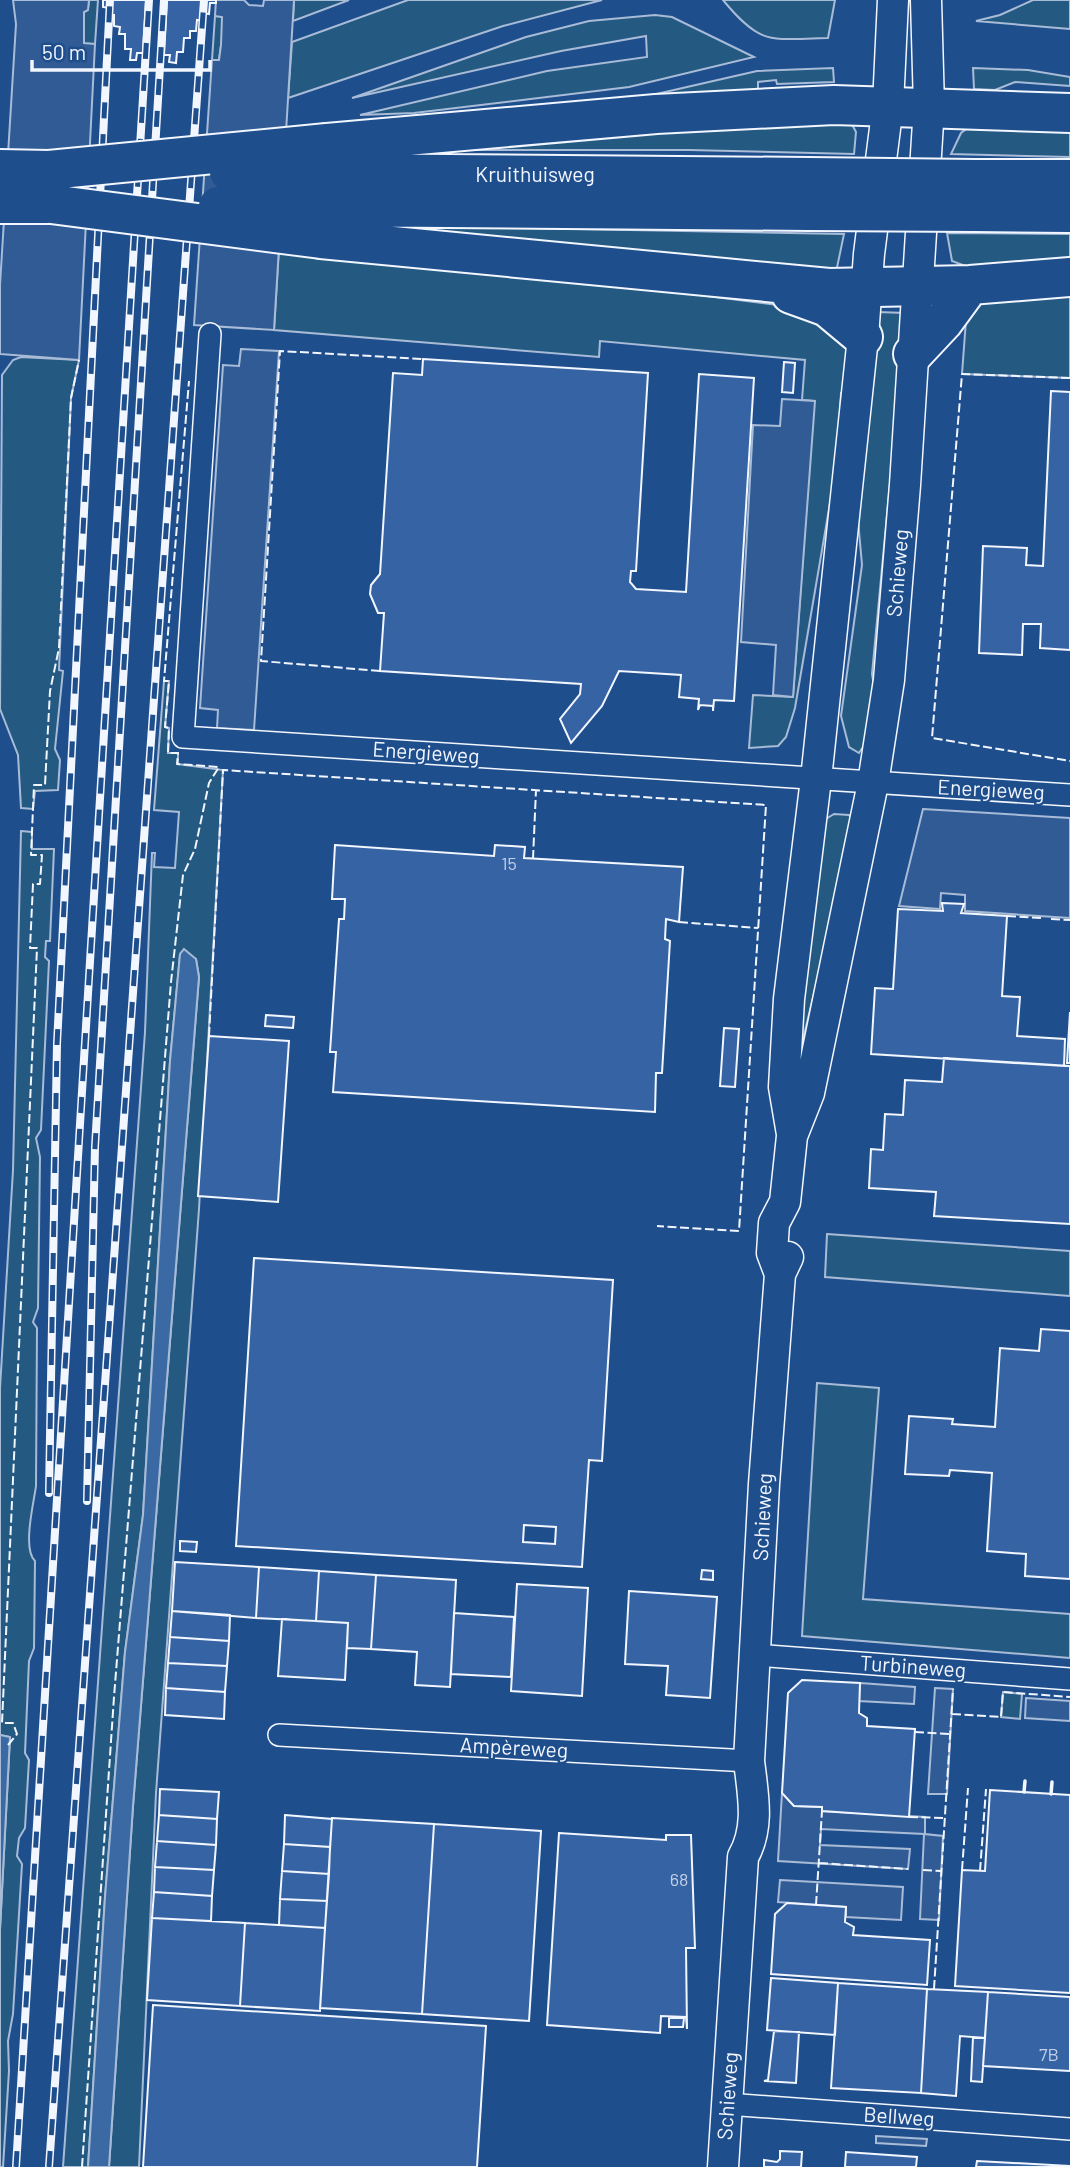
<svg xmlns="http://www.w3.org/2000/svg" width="1070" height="2167" font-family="Barlow,sans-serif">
<rect width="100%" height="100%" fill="#1f4e8c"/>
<path fill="#245a82" stroke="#a8bbd7" stroke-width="2" d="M 89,0 L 98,0 L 95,44 L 84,44 L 84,12 L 88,9 Z
M 294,0 L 349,0 L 293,21 Z
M 408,0 L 602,0 L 503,26 L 288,98 L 292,42 Z
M 723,0 L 835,0 L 828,38 C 770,39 762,47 723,0 Z
M 1033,0 L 1070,0 L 1070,29 L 976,21 L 1000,15 Z
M 655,15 L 672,17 L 754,57 L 629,87 L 414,113 L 360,115 L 547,71 L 647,57 L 646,36 L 561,51 L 352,98 L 526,37 L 589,21 Z
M 215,16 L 225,17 L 219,60 L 212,60 Z
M 833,68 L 834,82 L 777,84 L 776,80 L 758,82 L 758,96 L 581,105 L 652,95 L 757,71 Z
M 973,68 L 1028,70 L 1070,77 L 1070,86 L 1015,82 L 995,90 L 974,89 Z
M 847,115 L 856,132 L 854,154 L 689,150 L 414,150 Z
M 1070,121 L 1070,157 L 951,154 L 961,133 L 974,123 Z
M 358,225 L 844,234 L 834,282 Z
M 947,233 L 1070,234 L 1070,267 L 984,273 L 952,261 Z
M 279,248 L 574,279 L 818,310 L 856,358 L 848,393 L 841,393 L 837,462 L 795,708 L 786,737 L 778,746 L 749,748 L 753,695 L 793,697 L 814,401 L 802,400 L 805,360 L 600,341 L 599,357 L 274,330 Z
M 1070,293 L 1070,378 L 962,374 L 966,320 L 975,304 Z
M 877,312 L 906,313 L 872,674 C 878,706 879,726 859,753 L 849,747 L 841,716 L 862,565 L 858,520 Z
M 21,357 L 79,360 L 71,398 L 59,670 L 63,671 L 55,749 L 60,760 L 58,790 L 35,791 L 33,809 L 21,808 L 18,755 L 0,709 L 2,375 L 13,360 Z
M 164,681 L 169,681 L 165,727 L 169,728 L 168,753 L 178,753 L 178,764 L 223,770 L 199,1209 L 156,1793 L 139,2167 L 109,2167 L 133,1806 L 199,977 L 196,959 L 180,955 L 170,1061 L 143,1515 L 125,1652 L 105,1897 L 88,2167 L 63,2167 L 145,1032 L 152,853 L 155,853 L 154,867 L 175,868 L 179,812 L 154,810 Z
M 834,814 L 849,815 L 853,821 L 852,836 L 790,1093 L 821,822 Z
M 21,831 L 32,832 L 32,849 L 54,849 L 50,941 L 46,941 L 45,957 L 49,961 L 41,1130 L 36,1138 L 40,1157 L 38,1308 L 33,1322 L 37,1328 L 36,1486 C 34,1502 22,1549 35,1561 L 34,1648 L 29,1661 L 25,1753 L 29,1760 L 25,1828 L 19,1838 L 17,1856 L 22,1864 L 13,2014 L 8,2041 L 9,2071 L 3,2167 L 0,2167 L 0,1929 L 10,1737 L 0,1735 L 0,1388 L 13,1170 Z
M 827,1234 L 1070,1251 L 1070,1296 L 825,1277 Z
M 817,1383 L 879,1388 L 863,1599 L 1070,1614 L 1070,1658 L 802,1636 Z
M 1003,1692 L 1022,1694 L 1020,1719 L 1001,1717 Z"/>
<path fill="#305b95" stroke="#a8bbd7" stroke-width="2" d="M 13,0 L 89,0 L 88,10 L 84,12 L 84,43 L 95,44 L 79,360 L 0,354 L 0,285 L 16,24 Z
M 216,0 L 244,0 L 249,5 L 263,6 L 264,0 L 294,0 L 274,330 L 194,325 L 212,60 L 219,60 L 221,45 L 222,17 L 215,16 Z
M 241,349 L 279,351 L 254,730 L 217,728 L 218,710 L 200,708 L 223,365 L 239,366 Z
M 782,399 L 815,401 L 793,697 L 773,695 L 776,645 L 741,642 L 753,425 L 780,426 Z
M 923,809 L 1070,818 L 1070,918 L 965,911 L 965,895 L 941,893 L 940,909 L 899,906 Z
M 860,1683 L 915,1687 L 914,1704 L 859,1701 Z
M 935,1688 L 953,1689 L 947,1794 L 928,1794 Z
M 1026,1698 L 1070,1701 L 1070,1721 L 1025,1718 Z
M 782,1793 L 794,1806 L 822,1807 L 822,1811 L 925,1817 L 925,1834 L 943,1836 L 939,1920 L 920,1919 L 924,1834 L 821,1829 L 820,1845 L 910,1849 L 908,1869 L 778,1861 Z
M 780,1880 L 903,1887 L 901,1920 L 846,1917 L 846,1907 L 778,1902 Z
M 876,2136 L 927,2139 L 926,2146 L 876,2143 Z"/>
<path fill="#3b69a3" stroke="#a8bbd7" stroke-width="2" d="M 184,949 L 196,959 L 199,977 L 133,1806 L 109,2167 L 88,2167 L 105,1897 L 125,1652 L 143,1515 L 170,1061 L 180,954 Z
M 0,1735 L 10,1737 L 0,1929 Z"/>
<path fill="#3563a3" stroke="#f2f6ff" stroke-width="2" fill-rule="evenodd" d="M 103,0 L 146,0 L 143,53 L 137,53 L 136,60 L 130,60 L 131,49 L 125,49 L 125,34 L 119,34 L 120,27 L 114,26 L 114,15 L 108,15 L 109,8 L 103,7 Z
M 167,0 L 216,0 L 216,3 L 210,3 L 209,14 L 203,13 L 203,21 L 197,20 L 196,31 L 190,31 L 190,38 L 184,38 L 183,52 L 177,52 L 176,63 L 169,62 L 170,55 L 164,55 Z
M 423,359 L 648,373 L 636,571 L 631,571 L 630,582 L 636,589 L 686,592 L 699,374 L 754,378 L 734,701 L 714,700 L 713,711 L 713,706 L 700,705 L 698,710 L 699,699 L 679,697 L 681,675 L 619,671 L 602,706 L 571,743 L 560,719 L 580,694 L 581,684 L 380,671 L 384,613 L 378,613 L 370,594 L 371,585 L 380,574 L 393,373 L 422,375 Z
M 784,362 L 795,363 L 793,393 L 782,392 Z
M 1051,391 L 1070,392 L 1070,650 L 1040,648 L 1041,624 L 1023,624 L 1022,655 L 979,653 L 983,546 L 1027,548 L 1026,565 L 1043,566 Z
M 335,845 L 494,856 L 495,845 L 525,847 L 524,858 L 683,867 L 679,922 L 666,919 L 665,939 L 670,941 L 662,1073 L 656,1073 L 655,1112 L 333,1092 L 336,1052 L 330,1052 L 339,919 L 344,919 L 345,899 L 332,899 Z
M 942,903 L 964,904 L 961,913 L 1007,916 L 1002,996 L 1020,997 L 1017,1036 L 1065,1039 L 1064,1066 L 871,1054 L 875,988 L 893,989 L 898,909 L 943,911 Z
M 1070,1012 L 1070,1063 L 1067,1063 Z
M 266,1015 L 294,1017 L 293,1028 L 265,1026 Z
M 724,1028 L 739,1029 L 735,1087 L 720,1086 Z
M 209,1036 L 289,1041 L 278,1202 L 198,1196 Z
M 944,1058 L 1070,1066 L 1070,1224 L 934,1216 L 936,1192 L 869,1188 L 871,1149 L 883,1150 L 885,1114 L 903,1115 L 905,1080 L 942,1082 Z
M 254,1258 L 613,1280 L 602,1461 L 589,1460 L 582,1567 L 236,1546 ZM 524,1525 L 556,1527 L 555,1544 L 523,1542 Z
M 1041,1329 L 1070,1331 L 1070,1579 L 1025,1576 L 1026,1554 L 987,1551 L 992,1473 L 950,1470 L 949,1476 L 905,1474 L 909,1416 L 953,1419 L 952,1424 L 995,1427 L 1000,1348 L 1039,1351 Z
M 180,1541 L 197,1542 L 196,1552 L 180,1551 Z
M 175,1562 L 259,1567 L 256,1618 L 172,1611 Z
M 259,1567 L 319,1571 L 316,1621 L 256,1618 Z
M 702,1570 L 713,1571 L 713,1580 L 701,1579 Z
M 319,1571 L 376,1575 L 371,1649 L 347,1648 L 348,1623 L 316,1621 Z
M 376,1575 L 456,1580 L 450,1687 L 415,1685 L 417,1652 L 371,1649 Z
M 517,1584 L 588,1588 L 582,1696 L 511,1691 Z
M 629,1591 L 717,1597 L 710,1698 L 666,1695 L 668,1666 L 625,1664 Z
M 172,1611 L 230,1615 L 229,1641 L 170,1637 Z
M 454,1613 L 514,1617 L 511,1677 L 451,1674 Z
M 282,1619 L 348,1623 L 345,1680 L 278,1676 Z
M 170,1637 L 229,1641 L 227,1666 L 168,1663 Z
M 168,1663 L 227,1666 L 225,1692 L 166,1688 Z
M 802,1680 L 860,1683 L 859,1713 L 867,1718 L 867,1726 L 915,1729 L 909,1817 L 822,1811 L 822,1807 L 794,1806 L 782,1793 L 788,1693 Z
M 166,1688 L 225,1692 L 224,1719 L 165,1715 Z
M 160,1789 L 219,1792 L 217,1819 L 159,1815 Z
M 990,1790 L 1070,1795 L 1070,1993 L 955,1986 L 962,1870 L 985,1871 Z
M 159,1815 L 217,1819 L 216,1845 L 157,1841 Z
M 285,1815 L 332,1819 L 330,1847 L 284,1844 Z
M 332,1818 L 434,1824 L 422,2014 L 320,2008 Z
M 434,1824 L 541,1831 L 529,2021 L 422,2014 Z
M 559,1833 L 666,1840 L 666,1835 L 691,1835 L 695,1948 L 686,1948 L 687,2029 L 686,2017 L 661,2016 L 660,2033 L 547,2025 Z
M 157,1841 L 216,1845 L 214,1870 L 155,1867 Z
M 284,1844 L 330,1847 L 329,1874 L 282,1871 Z
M 155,1867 L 214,1870 L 212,1896 L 154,1892 Z
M 282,1871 L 329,1874 L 327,1901 L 280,1899 Z
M 154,1892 L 212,1896 L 211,1921 L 152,1918 Z
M 280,1899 L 327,1901 L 325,1928 L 279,1925 Z
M 787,1903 L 846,1907 L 845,1922 L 854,1927 L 853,1935 L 930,1940 L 927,1985 L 771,1974 L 775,1914 Z
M 152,1918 L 245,1923 L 240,2006 L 147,2000 Z
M 245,1923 L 325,1928 L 320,2011 L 240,2006 Z
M 771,1978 L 838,1983 L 835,2035 L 767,2030 Z
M 838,1983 L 927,1989 L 921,2093 L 831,2088 Z
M 927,1989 L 988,1992 L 985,2038 L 960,2036 L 956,2096 L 921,2093 Z
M 988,1992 L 1070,1997 L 1070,2071 L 983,2066 Z
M 153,2005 L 486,2026 L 477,2167 L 143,2167 Z
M 669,2018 L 684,2018 L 683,2027 L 669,2027 Z
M 774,2031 L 799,2032 L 796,2083 L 764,2081 L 768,2080 Z
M 973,2037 L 985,2038 L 982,2082 L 971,2081 Z
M 780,2151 L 802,2152 L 801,2167 L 764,2167 L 764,2160 L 777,2162 L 780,2159 Z
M 846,2152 L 917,2157 L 916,2167 L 845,2167 Z
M 977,2161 L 1070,2166 L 1070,2167 L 976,2167 Z"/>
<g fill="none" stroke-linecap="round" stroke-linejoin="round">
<g stroke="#f2f6ff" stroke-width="24">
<path id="street" d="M 210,334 L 183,737 L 1070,795
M 756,1655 L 1070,1679
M 279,1735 L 749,1761
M 727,2104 L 1070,2129"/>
</g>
<g stroke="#f2f6ff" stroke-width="33">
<path id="secondary" d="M 792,1134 L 784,1087 L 789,999 L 816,779 L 863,337 L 869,254 L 888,105 L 893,0
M 780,1274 L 772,1253 L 774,1223 L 785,1202 L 792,1136 L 809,1093 L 873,783 L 889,680 L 905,485 L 929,107 L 926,0
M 723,2167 L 743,1857 C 760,1827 753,1795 749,1761 L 764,1484 L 780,1274 L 788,1257"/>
</g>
<g stroke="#f2f6ff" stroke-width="42">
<path id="highway" d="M 327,143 L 656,114 L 834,105 L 1070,113
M 0,169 L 49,170
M 325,173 L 809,177
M 975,179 L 1070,179
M 0,204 L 51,204
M 323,207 L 809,211
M 975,212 L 1070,213
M 321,239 L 829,288 L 970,285 L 1070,277
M 791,294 L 827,307 L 863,337
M 913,354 L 943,322 L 970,285"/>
</g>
<use href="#street" stroke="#1f4e8c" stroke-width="21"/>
<use href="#secondary" stroke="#1f4e8c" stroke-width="30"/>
<use href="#highway" stroke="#1f4e8c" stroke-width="38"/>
<g stroke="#f2f6ff" stroke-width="8">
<path id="rail" d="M 49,1493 L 57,1044 L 110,0
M 87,1501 L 95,1147 L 164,0
M 16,2167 L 149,0
M 49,2167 L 204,0"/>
</g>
<use href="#rail" stroke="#1f4e8c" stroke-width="5" stroke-dasharray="16" stroke-linecap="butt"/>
<g stroke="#f2f6ff" stroke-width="42" stroke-linecap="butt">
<path id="highway-bridge" d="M 49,170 L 327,143
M 229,172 L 325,173
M 809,177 L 975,179
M 51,204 L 321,239
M 218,206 L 323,207
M 809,211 L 975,212"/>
</g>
<use href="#highway-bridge" stroke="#1f4e8c" stroke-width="38"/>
<path stroke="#f2f6ff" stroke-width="2" stroke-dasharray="9 3.5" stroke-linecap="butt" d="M 1070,378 L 962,374 L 932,738 L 1070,761
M 380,671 L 261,661 L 280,351 L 423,359
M 533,859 L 536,790
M 1007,916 L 1042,918
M 1051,919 L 1070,920
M 679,922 L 758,928
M 209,1036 L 223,770 L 766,805 L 739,1231 L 657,1226
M 952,1714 L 1001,1717 L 1003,1692 L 1070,1697
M 915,1732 L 951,1734
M 8,1745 L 17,1734 L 13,1723 L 2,1723 L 37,948 L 30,948 L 33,884 L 40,884 L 42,855 L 31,855 L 34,785 L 45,785 L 50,691 L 59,648 L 71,398 L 79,360
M 909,1817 L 945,1818
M 819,1863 L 908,1869
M 923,1870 L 941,1871
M 962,1870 L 968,1788
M 980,1871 L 986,1789
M 816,1905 L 822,1811
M 934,1989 L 953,1689
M 82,2167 L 114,1697 L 171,982 L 183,875 L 195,849 L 209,783 L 219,767 L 177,764 L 178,753 L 168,753 L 169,728 L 165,727 L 169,681 L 164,681 L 189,381"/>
<path stroke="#f2f6ff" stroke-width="3.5" d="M 1024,1792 L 1025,1781
M 1051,1794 L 1052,1782"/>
</g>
<g text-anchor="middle" stroke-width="5" stroke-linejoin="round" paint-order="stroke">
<g font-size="18" fill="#c3d1e8">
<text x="509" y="870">15</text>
<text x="679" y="1886">68</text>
<text x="1049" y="2061">7B</text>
</g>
<g font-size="21" fill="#f2f6ff" stroke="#1f4e8c">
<text x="535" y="182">Kruithuisweg</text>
<text transform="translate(898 573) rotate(-85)" y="7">Schieweg</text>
<text transform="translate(426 753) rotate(4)" y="7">Energieweg</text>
<text transform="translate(991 790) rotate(3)" y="7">Energieweg</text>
<text transform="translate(763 1517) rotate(-87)" y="7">Schieweg</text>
<text transform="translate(913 1667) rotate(4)" y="7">Turbineweg</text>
<text transform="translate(514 1748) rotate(3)" y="7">Ampèreweg</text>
<text transform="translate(728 2096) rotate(-86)" y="7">Schieweg</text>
<text transform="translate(899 2117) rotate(4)" y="7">Bellweg</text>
</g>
</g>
<path d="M32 60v10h178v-10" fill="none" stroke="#f2f6ff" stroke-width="3.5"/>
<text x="42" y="60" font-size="21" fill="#f2f6ff" stroke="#1f4e8c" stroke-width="5" paint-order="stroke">50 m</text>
</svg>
